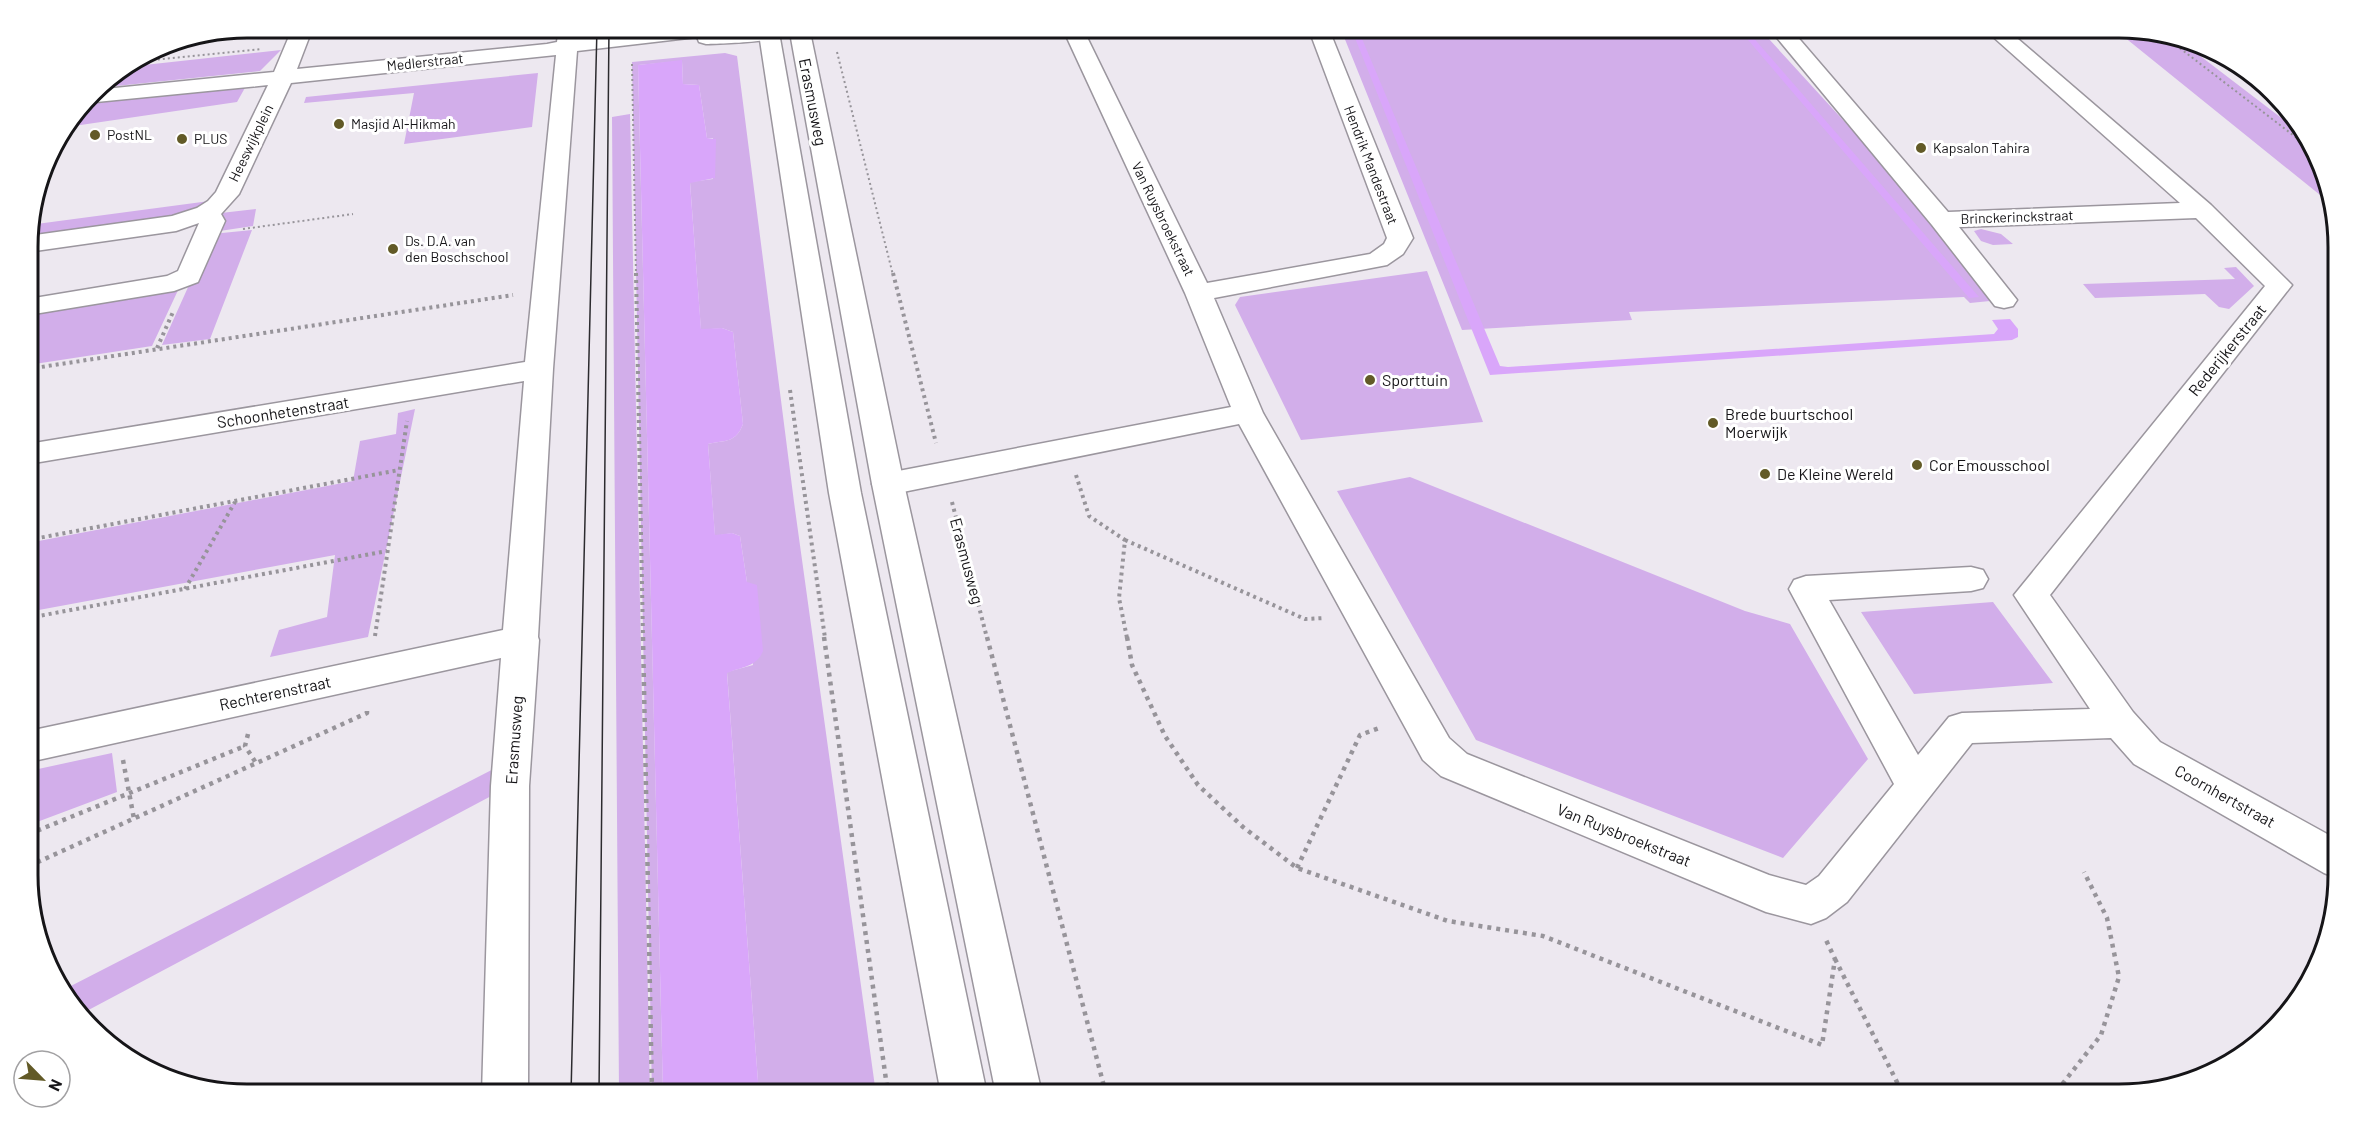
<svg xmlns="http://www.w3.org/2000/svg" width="2365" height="1121" font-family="Barlow,sans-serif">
<rect width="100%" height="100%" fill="#ede8f0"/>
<path fill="#d2aeea" d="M 1340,27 L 1758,27 L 1886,167 L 1990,301 L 1970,303 L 1964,297 L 1629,312 L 1632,320 L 1462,330 Z
M 2022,27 L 2118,27 L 2178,39 L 2301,133 L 2330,203 L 2113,28 L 2028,32 Z
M 281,50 L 260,71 L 97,88 L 102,82 L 126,67 Z
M 725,53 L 737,56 L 794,502 L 876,1094 L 759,1094 L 727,672 L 753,665 L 747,582 L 740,536 L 732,533 L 715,536 L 708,444 C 726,440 736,443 743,424 L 733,332 L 722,328 L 701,330 L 690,182 L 713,179 L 713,138 L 707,138 L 699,85 L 683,84 L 682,61 L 638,65 L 663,1094 L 652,1094 L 632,62 Z
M 538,73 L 532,127 L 404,144 L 414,93 L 304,103 L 306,97 Z
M 246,86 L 237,102 L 67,127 L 85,104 Z
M 630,114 L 650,1094 L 619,1094 L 612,117 Z
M 217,200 L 204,216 L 28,239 L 29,225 Z
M 256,209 L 253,226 L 213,232 L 221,213 Z
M 1981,229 L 2001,234 L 2013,244 L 1993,245 L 1981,241 L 1974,231 Z
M 252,230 L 210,339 L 162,345 L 212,234 Z
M 2236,267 L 2254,286 L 2229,309 L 2219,307 L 2205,294 L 2095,298 L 2083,284 L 2235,279 L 2224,268 Z
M 1427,271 L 1483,422 L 1301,440 L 1235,305 L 1240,297 Z
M 180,286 L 152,346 L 28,365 L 28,310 Z
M 415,409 L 368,637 L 270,657 L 279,630 L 327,617 L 335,555 L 28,612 L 28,543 L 353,481 L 360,441 L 396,434 L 398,413 Z
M 1410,477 L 1745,611 L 1790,624 L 1868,759 L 1783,858 L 1476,740 L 1337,491 Z
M 1993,602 L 2053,683 L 1914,694 L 1861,612 Z
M 112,753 L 117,792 L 29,825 L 29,771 Z
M 513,759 L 510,786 L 81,1014 L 72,1008 L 65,989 Z"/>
<path fill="#d9a6fa" d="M 1385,27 L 1473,27 L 1363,32 L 1360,34 L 1500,366 L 1508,367 L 1994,334 L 1998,329 L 1992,320 L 2010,319 L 2018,329 L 2018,337 L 2012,340 L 1490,375 L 1353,33 L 1360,28 Z
M 1737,27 L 1744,27 L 1979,297 L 1969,298 Z
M 682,60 L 683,84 L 699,85 L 707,138 L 716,139 L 715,178 L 690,183 L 701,329 L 722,328 L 733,332 L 743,424 C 736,443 726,440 708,444 L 715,535 L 732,533 L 740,536 L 747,582 L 757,585 L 763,651 C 757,667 741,667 727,673 L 759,1094 L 663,1094 L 638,65 Z"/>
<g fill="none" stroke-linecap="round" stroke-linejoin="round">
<g stroke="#9b969e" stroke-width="3">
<path id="minor" d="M 293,27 L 313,27 L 297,69 L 547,44 L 557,42 L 559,27 L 579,27 L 578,38 L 671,27 L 740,27 L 739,29 L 800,27 C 789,43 726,43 706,44 L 699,42 L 697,37 L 577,51 L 553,369 L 538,637 L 539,640 L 529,786 L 528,1094 L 482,1094 L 491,786 L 501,658 L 29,762 L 29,731 L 503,630 L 524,381 L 28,464 L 28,444 L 525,362 L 556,55 L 291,83 L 239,194 L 221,214 L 225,221 L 198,282 L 174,291 L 28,315 L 28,299 L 167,276 L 178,271 L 199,223 L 176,231 L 28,252 L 28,236 L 172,216 L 197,208 L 208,201 L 216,192 L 268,85 L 86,103 L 95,90 L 274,72 Z
M 1062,27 L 1082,27 L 1207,283 L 1370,254 L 1384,244 L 1387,238 L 1308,27 L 1328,27 L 1413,238 L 1403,254 L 1387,265 L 1214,298 L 1263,413 L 1449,738 L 1467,754 L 1769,875 L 1806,885 L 1819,876 L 1894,784 L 1789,589 L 1794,580 L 1806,576 L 1971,567 L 1983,570 L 1988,579 L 1983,588 L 1971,591 L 1829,600 L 1918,755 L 1949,717 L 1962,713 L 2090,709 L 2014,595 L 2265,286 L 2196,218 L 1959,227 L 2017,300 L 2013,306 L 2004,308 L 1995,306 L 1932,225 L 1768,27 L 1789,27 L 1948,212 L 2180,203 L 1982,27 L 2004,27 L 2211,205 L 2292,285 L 2050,595 L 2133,712 L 2160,742 L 2338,840 L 2337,878 L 2324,873 L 2134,764 L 2111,738 L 1972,743 L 1847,902 L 1826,918 L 1811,924 L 1766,912 L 1441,776 L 1423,760 L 1239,424 L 888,495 L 877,492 L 872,484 L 877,476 L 888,473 L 1231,407 L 1185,293 Z"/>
</g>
<g stroke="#9b969e" stroke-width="3">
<path id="major" d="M 758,27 L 778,27 L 861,493 L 987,1094 L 941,1094 L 829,493 Z
M 789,27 L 809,27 L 904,484 L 1042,1094 L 996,1094 L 872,484 Z"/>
</g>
<path stroke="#97949a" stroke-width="2" stroke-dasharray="2 3" stroke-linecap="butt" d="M 2164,36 L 2306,145
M 832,38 L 848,31 L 874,27
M 837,52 L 893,275
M 133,62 L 262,49
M 632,64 L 636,275
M 243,229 L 353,214"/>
<path stroke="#97949a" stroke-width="4" stroke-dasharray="3 4" stroke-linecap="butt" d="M 636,273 L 643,638
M 893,273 L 936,443
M 157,348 L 173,312
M 28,369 L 513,295
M 790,390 L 825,638
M 1076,475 L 1089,516 L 1125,540 L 1119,598 L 1127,638
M 952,502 L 987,638
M 28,540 L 399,470
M 1125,540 L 1305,619 L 1324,618
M 185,589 L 235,502
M 28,618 L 387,551
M 375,636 L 407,421"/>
<path stroke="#97949a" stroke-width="4.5" stroke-dasharray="4 5" stroke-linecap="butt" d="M 643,637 L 652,1094
M 824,637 L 888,1094
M 987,637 L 1106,1094
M 1127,637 L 1132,665 L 1165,736 L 1198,785 L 1243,827 L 1297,868 L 1448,921 L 1543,936 L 1822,1045 L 1835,959 L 1826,940
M 248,734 L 245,746 L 256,763
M 123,760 L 134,819
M 29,834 L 245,746
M 29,866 L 367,713 L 367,708
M 1297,868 L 1360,735 L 1382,727
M 1835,959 L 1903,1094
M 2038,1094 L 2060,1087 L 2101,1035 L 2119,977 L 2107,918 L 2084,872"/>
<use href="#minor" fill="#fff" fill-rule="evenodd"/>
<use href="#major" fill="#fff" fill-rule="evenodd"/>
<path stroke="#2c2b2f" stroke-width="1.5" d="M 571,1094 L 597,27
M 599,1094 L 609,27"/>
</g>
<g fill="#625a27" stroke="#fff" stroke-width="2">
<circle cx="339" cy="124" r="6"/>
<circle cx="95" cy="135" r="6"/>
<circle cx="182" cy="139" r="6"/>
<circle cx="1921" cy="148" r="6"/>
<circle cx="393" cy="249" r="6"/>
<circle cx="1370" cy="380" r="6"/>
<circle cx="1713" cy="423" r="6"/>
<circle cx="1917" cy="465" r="6"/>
<circle cx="1765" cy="474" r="6"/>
</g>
<g text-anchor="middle" stroke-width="6" stroke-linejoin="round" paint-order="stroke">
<g font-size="14" fill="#161518" stroke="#fff">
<text transform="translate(425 62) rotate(-6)" y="5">Medlerstraat</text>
<text transform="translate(251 143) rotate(-64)" y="5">Heeswijkplein</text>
<text transform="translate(1371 165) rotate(69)" y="5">Hendrik Mandestraat</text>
<text transform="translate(2017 217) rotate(-2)" y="5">Brinckerinckstraat</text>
<text transform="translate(1163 219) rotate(64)" y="5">Van Ruysbroekstraat</text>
</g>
<g font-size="14" fill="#161518" stroke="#fff" text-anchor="start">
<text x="351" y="129">Masjid Al-Hikmah</text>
<text x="107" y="140">PostNL</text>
<text x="194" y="144">PLUS</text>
<text x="1933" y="153">Kapsalon Tahira</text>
<text x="405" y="246">Ds. D.A. van<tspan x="405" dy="16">den Boschschool</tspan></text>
</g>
<g font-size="16" fill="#161518" stroke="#fff">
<text transform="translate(813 102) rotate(79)" y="6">Erasmusweg</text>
<text transform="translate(2227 350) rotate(-51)" y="6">Rederijkerstraat</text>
<text transform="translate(283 412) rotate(-9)" y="6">Schoonhetenstraat</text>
<text transform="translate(967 561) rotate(75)" y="6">Erasmusweg</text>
<text transform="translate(275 693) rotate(-12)" y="6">Rechterenstraat</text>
<text transform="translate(514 740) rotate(-86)" y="6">Erasmusweg</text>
<text transform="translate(2225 796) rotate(29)" y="6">Coornhertstraat</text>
<text transform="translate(1624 835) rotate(22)" y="6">Van Ruysbroekstraat</text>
</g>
<g font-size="16" fill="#161518" stroke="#fff" text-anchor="start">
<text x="1382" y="386">Sporttuin</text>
<text x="1725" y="420">Brede buurtschool<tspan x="1725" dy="18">Moerwijk</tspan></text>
<text x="1929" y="471">Cor Emousschool</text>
<text x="1777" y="480">De Kleine Wereld</text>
</g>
</g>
<path d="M0 0H2365V1121H0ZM247 38H2119A209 209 0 0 1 2328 247V875A209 209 0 0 1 2119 1084H247A209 209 0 0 1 38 875V247A209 209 0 0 1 247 38Z" fill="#fff" fill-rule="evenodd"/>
<path fill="none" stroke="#161518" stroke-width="3" d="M247 38H2119A209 209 0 0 1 2328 247V875A209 209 0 0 1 2119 1084H247A209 209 0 0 1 38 875V247A209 209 0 0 1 247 38Z"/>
<g transform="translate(42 1079) rotate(115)"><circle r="28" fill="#ffffff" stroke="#a2a1a3" stroke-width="1.5"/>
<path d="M0-4.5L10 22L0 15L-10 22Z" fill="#625a27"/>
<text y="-9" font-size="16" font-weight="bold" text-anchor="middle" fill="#161518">N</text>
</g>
</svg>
